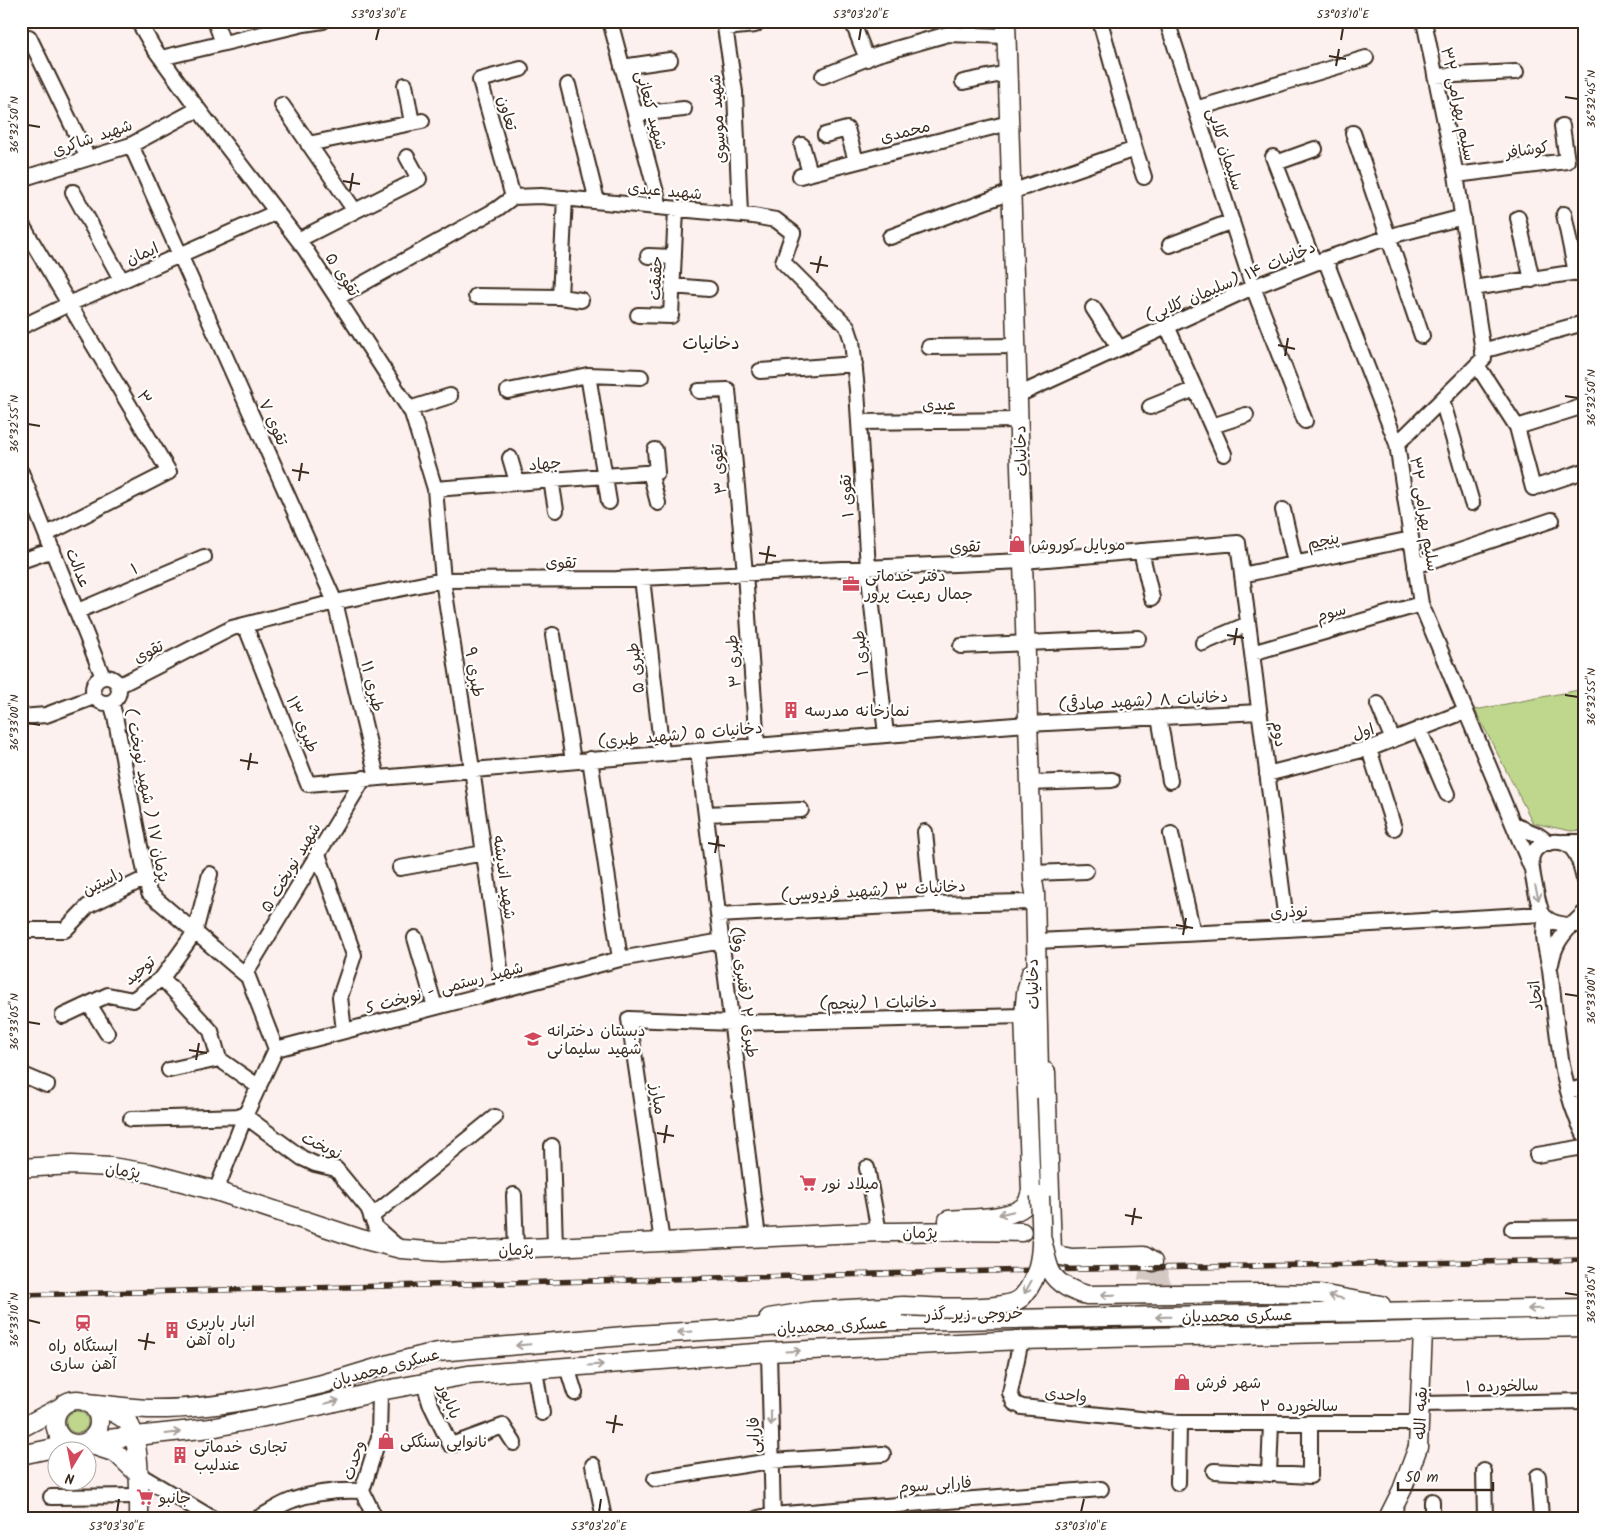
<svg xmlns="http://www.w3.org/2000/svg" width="1605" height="1539" font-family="Kalam,'Playpen Sans Arabic',sans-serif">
<rect width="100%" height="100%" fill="#fcf1ee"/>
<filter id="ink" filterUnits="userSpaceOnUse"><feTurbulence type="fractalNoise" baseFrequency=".02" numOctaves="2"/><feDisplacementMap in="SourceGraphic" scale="10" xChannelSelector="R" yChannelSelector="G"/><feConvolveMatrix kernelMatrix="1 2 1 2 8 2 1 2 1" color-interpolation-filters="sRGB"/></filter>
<g filter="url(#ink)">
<path fill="#bed78d" stroke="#7c8056" d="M 1584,689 L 1584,830 L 1571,831 L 1533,823 L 1475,710 Z
M66 1422a11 11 0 1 1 22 0a11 11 0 1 1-22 0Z"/>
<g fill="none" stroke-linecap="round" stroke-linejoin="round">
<path stroke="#d5c9c4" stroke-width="18" stroke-dasharray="18 9" stroke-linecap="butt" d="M 1113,1310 C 1162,1310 1136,1291 1153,1262 C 1161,1273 1160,1290 1169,1299 C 1172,1303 1178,1305 1183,1308"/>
<g stroke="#3b2a1e" stroke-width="18">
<path id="minor" d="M 138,21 L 153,47 L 198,109 L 305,249 L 412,413 L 435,489 L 443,580 L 472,769 L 503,989
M 215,21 L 223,43
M 610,21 L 660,207
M 724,21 L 735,92 L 740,214
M 852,21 L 867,59
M 1167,21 L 1253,287 L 1305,421
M 1424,21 L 1456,175 L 1484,358 L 1397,444 L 1421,604 L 1531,867
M 725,28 L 755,25
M 29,37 L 88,158
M 161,58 L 304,24 L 323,21
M 622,67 L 670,60
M 823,76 L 878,54 L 948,34 L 1006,36
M 1435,76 L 1516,72
M 963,82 L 1007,73
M 405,85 L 412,123
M 568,85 L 597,201
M 282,105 L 355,211 L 298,240
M 1195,109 L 1366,58
M 635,114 L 684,109
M 1353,133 L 1422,336
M 825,135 L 847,129 L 856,161
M 308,144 L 422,121
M 131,145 L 335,602 L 377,777
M 802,145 L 810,173
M 1135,149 L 1144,177
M 1273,157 L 1314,263
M 1276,163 L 1315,149
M 1456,175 L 1567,161 L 1562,126
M 800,176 L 1009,123
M 21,179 L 131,145 L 198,109
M 73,192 L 122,281
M 513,197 L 480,80 L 521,69
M 355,211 L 419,179 L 407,157
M 1564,214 L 1576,273
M 1518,218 L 1532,280
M 21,223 L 169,472 L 47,534
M 890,237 L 1011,192 L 1135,149 L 1100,21
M 1170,245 L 1232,221
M 648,256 L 674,257
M 1325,259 L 1397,444
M 672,286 L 709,289
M 1473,288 L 1584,271
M 476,296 L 560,297 L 581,300
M 560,297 L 565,198
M 337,298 L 497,209 L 513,197 L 541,196 L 753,216 L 776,220 L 793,233 L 783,262 L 847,326 L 852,341 L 857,390 L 868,568 L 886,735
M 1093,308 L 1119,348
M 638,315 L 671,316 L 676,209
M 1167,326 L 1224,454
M 21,327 L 69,304 L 277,212
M 929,347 L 1016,346
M 1482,351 L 1584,323
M 1477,365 L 1517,427 L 1533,488 L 1584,471
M 760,371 L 855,364
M 588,375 L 609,502
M 508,391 L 588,375 L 641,377
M 699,391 L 728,390 L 745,573 L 757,745
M 1018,395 L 1253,287 L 1325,259 L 1398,234 L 1463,217
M 1442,400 L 1472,503
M 1150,407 L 1195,389
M 409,409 L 450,396
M 859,422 L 1019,420
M 1212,426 L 1246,415
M 1517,427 L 1584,406
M 510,458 L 517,482
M 21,472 L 103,677
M 650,472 L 658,503
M 551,480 L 556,510
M 435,489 L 657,472 L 655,450
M 1283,510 L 1295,563
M 1141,551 L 1152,598
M 21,561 L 53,550
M 1415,566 L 1552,520
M 1242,575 L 1411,539
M 642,578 L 662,753
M 78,611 L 204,557
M 245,625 L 308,784 L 886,735 L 1028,724 L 1259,712
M 553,635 L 573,761
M 1203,643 L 1248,624
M 961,646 L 1138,638
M 1252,653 L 1421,604
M93 690a13 13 0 1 1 26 0a13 13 0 1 1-26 0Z
M 118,686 L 232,628 L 335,602 L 443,580 L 617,579 L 1023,561 L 1238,543 L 1287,929
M 111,702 L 115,716 L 149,893 L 248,977 L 276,1049 L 245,1116 L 216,1191
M 1378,704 L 1393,740
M 21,717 L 46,715 L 94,697
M 1159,717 L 1170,781
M 1419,729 L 1447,794
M 1369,749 L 1394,828
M 698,751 L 758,1238
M 590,759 L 620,959
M 1267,774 L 1374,747 L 1466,711
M 1030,783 L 1112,780
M 706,814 L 801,810
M 1514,825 L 1538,835 L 1549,843
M 925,832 L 932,904
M 1171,834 L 1193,933
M 1563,842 L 1584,842
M 318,854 L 354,955 L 340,997 L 344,1031
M 400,868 L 484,853
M 1033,873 L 1086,871
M 1584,879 C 1581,867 1579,856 1571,847 C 1560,837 1536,842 1532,856 C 1529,864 1539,910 1544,916 C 1552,924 1562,925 1572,925 L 1584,913
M 718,915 L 932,904 L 1030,902
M 1546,918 C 1541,937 1547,951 1550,970 C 1557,1024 1559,1086 1584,1134
M 21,930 L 65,930 L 88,906 L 146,878
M 415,938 L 435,1007
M 1037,941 L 1287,929 L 1542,914
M 1551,964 C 1554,947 1560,937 1572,925 L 1577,925
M 245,974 L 364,778
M 162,978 L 211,1031 L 219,1059 L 259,1087
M 89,1004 L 107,1033
M 63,1016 L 108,995 L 133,1000 L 162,978 L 195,932 L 210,874
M 276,1049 L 620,959 L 722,941
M 169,1070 L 219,1059
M 21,1074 L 47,1085
M 1568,1091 L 1584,1087
M 131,1119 L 245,1116 L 302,1158 L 315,1164 L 336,1169 L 368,1208 L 376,1228 L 398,1247
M 552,1146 L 555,1247
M 1537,1155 L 1584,1147
M 867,1168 L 879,1232
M 514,1195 L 516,1249
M 371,1217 L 495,1117
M 1512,1229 L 1584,1228
M 662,1242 L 629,1019 L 732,1023 L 1024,1016
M 1021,1340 L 1010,1393 L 1014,1403 L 1022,1407 L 1179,1423 L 1419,1423
M 769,1352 L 773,1518
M 567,1367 L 575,1393
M 535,1370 L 542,1413
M 424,1382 L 430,1403 L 450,1444 L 454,1444 L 503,1426 L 514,1443
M 1420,1404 L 1584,1401
M 593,1465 L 604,1518
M 1214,1471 L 1310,1476 L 1310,1423
M 1484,1471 L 1485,1518
M 138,1474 L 212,1518
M 1269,1474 L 1271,1423
M 1538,1476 L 1541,1518
M 655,1479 L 771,1461 L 883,1454
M 1178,1483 L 1179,1423
M 362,1491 L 375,1518
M 51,1497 L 139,1496
M 1432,1501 L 1432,1518
M 258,1518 C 270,1512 281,1504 293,1500 C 315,1492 339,1490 362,1491 L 379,1437 L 380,1391
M 758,1518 L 772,1515 L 1101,1489"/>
</g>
<g stroke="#3b2a1e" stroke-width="21">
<path id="major" d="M 1006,21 L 1033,880 L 1035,893 L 1039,1071 L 1036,1089
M 1046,1072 L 1052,1252 L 1061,1256 L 1072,1258 L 1144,1256 L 1153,1262
M 21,1168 L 72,1165 L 111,1167 L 149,1173 L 216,1191 L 361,1239 L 401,1249 L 442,1252 L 879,1232 C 927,1232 974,1230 1022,1232
M 948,1220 C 968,1218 1014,1220 1026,1204 C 1029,1201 1029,1196 1031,1192 L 1024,1016 L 1026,993 L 1031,973
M 1262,1293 L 1320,1294 L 1381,1305
M 769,1318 L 812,1311 L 903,1306
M55 1422a22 22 0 1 1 44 0a22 22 0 1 1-44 0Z
M 88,1403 C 108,1405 128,1408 148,1409 C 202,1410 257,1400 310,1387 C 353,1377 394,1360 438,1352 L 636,1335 L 848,1322 L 1584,1308
M 103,1408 C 112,1412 123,1416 129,1424 C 141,1441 139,1496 139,1518
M 21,1428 L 61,1407
M 89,1441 L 211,1428 L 318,1406 L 380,1391 L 468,1375 L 567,1367 L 769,1352 L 1021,1340 L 1584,1327
M 92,1445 L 116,1453 L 138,1474
M 21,1455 L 73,1444
M 1388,1518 L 1402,1490 L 1418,1447 L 1423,1331"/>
</g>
<use href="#minor" stroke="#fff" stroke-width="14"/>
<use href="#major" stroke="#fff" stroke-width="18"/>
<g stroke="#3b2a1e" stroke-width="5.5">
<path id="rail" d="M 21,1295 L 1038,1270 L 1584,1260"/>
</g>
<use href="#rail" stroke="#fff" stroke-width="4" stroke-dasharray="11" stroke-linecap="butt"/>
<g stroke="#3b2a1e" stroke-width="21" stroke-linecap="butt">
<path id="major-bridge" d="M 1042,1240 C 1045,1250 1046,1262 1051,1272 C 1057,1284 1074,1292 1087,1295 L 1262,1293
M 903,1306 C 928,1306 1008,1314 1023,1296 C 1047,1269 1041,1228 1040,1196"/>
</g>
<use href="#major-bridge" stroke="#fff" stroke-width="18"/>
</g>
<defs><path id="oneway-shaft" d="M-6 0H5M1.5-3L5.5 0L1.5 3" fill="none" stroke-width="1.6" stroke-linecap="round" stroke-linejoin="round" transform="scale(1.25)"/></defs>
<g stroke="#a79f9a">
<use href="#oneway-shaft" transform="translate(1537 893) rotate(76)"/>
<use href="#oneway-shaft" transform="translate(1006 1213) rotate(166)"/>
<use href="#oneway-shaft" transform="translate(1028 1287) rotate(119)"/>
<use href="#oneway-shaft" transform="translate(1108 1295) rotate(179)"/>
<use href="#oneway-shaft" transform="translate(1336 1297) rotate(-169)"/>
<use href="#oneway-shaft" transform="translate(1535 1309) rotate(179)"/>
<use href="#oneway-shaft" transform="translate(1163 1317) rotate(179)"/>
<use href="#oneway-shaft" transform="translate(685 1332) rotate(176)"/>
<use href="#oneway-shaft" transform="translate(523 1345) rotate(175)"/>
<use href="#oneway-shaft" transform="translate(793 1351) rotate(-3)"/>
<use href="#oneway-shaft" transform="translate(596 1365) rotate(-4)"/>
<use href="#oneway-shaft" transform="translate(332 1402) rotate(-14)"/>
<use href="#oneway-shaft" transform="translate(771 1418) rotate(89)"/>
<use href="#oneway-shaft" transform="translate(173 1433) rotate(-7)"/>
</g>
</g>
<path fill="none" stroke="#3b2a1e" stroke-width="2" d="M 376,40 L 379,28M 859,40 L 861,28M 1341,40 L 1343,28M 1329,56 L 1346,59M 1336,66 L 1339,49M 1565,97 L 1578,99M 28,125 L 40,127M 343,181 L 360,184M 350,191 L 353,173M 810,263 L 828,266M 817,273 L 821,256M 1278,345 L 1295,349M 1285,356 L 1288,338M 1565,396 L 1578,398M 28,424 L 40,426M 292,470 L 309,473M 299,481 L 302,463M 759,553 L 776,556M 766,563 L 769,546M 1227,635 L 1244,638M 1234,645 L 1237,628M 1565,695 L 1578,697M 28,723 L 40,725M 240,760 L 258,763M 248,770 L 251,753M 708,843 L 725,846M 715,853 L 718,836M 1176,925 L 1193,928M 1183,935 L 1186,918M 1565,994 L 1578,996M 28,1022 L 40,1024M 189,1050 L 207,1053M 196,1060 L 199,1043M 657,1133 L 674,1136M 664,1143 L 667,1125M 1125,1215 L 1142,1218M 1132,1225 L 1135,1208M 1565,1293 L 1578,1295M 28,1320 L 40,1323M 138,1340 L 155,1343M 145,1350 L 148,1333M 606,1422 L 623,1425M 613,1433 L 616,1415M 117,1512 L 119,1499M 599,1512 L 601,1499M 1081,1512 L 1084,1499"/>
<defs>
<g id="shop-bare" transform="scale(1.35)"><path d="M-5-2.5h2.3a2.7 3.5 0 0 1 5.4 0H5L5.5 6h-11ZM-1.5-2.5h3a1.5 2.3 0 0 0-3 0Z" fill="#d1495b" stroke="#fff" stroke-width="2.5" paint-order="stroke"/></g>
<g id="office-bare" transform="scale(1.35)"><path d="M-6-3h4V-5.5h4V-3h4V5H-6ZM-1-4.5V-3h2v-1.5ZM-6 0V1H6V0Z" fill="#d1495b" stroke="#fff" stroke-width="2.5" paint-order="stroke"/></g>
<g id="building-bare" transform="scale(1.35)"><path d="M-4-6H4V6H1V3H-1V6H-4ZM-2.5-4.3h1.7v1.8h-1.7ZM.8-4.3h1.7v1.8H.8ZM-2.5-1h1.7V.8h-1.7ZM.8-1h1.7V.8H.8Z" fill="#d1495b" stroke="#fff" stroke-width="2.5" paint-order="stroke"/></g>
<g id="school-bare" transform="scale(1.35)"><path d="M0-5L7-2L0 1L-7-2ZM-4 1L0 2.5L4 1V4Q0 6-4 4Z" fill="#d1495b" stroke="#fff" stroke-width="2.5" paint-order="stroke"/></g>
<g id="supermarket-bare" transform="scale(1.35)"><path d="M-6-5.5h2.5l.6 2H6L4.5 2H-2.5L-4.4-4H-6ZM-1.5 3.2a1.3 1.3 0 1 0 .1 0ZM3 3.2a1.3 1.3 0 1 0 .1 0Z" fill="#d1495b" stroke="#fff" stroke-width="2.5" paint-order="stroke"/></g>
<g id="station-bare" transform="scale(1.35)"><path d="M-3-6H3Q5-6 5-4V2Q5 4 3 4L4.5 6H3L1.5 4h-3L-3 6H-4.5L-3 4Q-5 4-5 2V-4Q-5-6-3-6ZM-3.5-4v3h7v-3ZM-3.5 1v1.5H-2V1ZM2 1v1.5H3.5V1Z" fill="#d1495b" stroke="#fff" stroke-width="2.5" paint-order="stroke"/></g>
</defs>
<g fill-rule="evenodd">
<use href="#shop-bare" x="1017" y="544"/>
<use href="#office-bare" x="851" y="584"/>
<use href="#building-bare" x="791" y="710"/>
<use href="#school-bare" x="533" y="1039"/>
<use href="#supermarket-bare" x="808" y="1183"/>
<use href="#station-bare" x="83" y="1323"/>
<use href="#building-bare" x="172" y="1330"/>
<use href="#shop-bare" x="1182" y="1382"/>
<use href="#shop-bare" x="386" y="1441"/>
<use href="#building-bare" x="180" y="1455"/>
<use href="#supermarket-bare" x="145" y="1497"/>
</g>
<g text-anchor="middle" stroke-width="4.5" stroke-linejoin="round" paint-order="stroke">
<g font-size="16" fill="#3b2a1e" stroke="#fff">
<text transform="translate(1459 104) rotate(78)" y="6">سلیم بهرامی ۳۲</text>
<text transform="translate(652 110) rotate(75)" y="6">شهید کنعانی</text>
<text transform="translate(508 113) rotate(74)" y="6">تعاون</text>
<text transform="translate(717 119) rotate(-94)" y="6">شهید موسوی</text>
<text transform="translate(905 131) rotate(-14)" y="6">محمدی</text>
<text transform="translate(92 137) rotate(-19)" y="6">شهید شاکری</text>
<text transform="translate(1226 149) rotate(72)" y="6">سلیمان کلایی</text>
<text transform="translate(1527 149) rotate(-8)" y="6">کوشافر</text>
<text transform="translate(665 190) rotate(5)" y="6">شهید عبدی</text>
<text transform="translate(142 253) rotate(-23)" y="6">ایمان</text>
<text transform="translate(343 274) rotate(57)" y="6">تقوی ۵</text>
<text transform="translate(655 278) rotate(-87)" y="6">حقیقت</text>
<text transform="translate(1230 281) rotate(-23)" y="6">دخانیات ۱۴ (سلیمان کلایی)</text>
<text transform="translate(145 397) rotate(59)" y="6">۳</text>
<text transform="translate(939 404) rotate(-1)" y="6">عبدی</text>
<text transform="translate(274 422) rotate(66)" y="6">تقوی ۷</text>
<text transform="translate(1020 451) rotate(-92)" y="6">دخانیات</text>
<text transform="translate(545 463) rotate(-4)" y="6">جهاد</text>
<text transform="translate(718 469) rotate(-95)" y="6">تقوی ۳</text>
<text transform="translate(846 496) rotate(-94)" y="6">تقوی ۱</text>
<text transform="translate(1425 514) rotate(81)" y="6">سلیم بهرامی ۳۲</text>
<text transform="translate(1323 540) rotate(-12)" y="6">پنجم</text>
<text transform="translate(965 546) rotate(-2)" y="6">تقوی</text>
<text x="561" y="568">تقوی</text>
<text transform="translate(79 568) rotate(68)" y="6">عدالت</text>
<text transform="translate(134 568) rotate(-23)" y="6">۱</text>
<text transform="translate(1331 612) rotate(-16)" y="6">سوم</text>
<text transform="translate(148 651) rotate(-27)" y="6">تقوی</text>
<text transform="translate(860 653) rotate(-96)" y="6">طبری ۱</text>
<text transform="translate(733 661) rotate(-94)" y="6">طبری ۳</text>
<text transform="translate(635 668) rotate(-97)" y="6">طبری ۵</text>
<text transform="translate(475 672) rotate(81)" y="6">طبری ۹</text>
<text transform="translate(373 686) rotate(76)" y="6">طبری ۱۱</text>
<text transform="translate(1143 700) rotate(-3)" y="6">دخانیات ۸ (شهید صادقی)</text>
<text transform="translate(303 724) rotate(68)" y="6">طبری ۱۳</text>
<text transform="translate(1363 731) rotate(-17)" y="6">اول</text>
<text transform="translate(680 734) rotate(-5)" y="6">دخانیات ۵ (شهید طبری)</text>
<text transform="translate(1280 734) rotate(83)" y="6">دوم</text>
<text transform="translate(148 795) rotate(79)" y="6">پژمان ۱۷ ( شهید نوبخت )</text>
<text transform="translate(290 867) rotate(-59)" y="6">شهید نوبخت ۵</text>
<text transform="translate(505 877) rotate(82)" y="6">شهید اندیشه</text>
<text transform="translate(102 881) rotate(-28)" y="6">راستین</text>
<text transform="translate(873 890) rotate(-3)" y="6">دخانیات ۳ (شهید فردوسی)</text>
<text transform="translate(1289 911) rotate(-3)" y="6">نوذری</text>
<text transform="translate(139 970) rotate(-40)" y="6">توحید</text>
<text transform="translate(1032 984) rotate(-91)" y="6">دخانیات</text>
<text transform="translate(444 987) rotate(-15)" y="6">شهید رستمی - نوبخت 5</text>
<text transform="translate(745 992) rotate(83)" y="6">طبری ۲ (قنبری وفا)</text>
<text transform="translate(1535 996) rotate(-97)" y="6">اتحاد</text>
<text transform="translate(878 1002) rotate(-1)" y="6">دخانیات ۱ (پنجم)</text>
<text transform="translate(659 1099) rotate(81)" y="6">مبارز</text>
<text transform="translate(322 1145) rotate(26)" y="6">نوبخت</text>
<text transform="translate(123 1170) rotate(7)" y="6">پژمان</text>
<text transform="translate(920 1232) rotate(-1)" y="6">پژمان</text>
<text transform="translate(516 1249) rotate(-2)" y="6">پژمان</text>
<text transform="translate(974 1313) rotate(-1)" y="6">خروجی زیر گذر</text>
<text transform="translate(1237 1315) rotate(-1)" y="6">عسکری محمدیان</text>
<text transform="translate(832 1325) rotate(-3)" y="6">عسکری محمدیان</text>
<text transform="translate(385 1367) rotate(-15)" y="6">عسکری محمدیان</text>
<text transform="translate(1502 1385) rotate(-1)" y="6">سالخورده ۱</text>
<text transform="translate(1066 1394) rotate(6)" y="6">واحدی</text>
<text transform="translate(450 1401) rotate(68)" y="6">باباپور</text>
<text x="1299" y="1411">سالخورده ۲</text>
<text transform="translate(1420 1413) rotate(-88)" y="6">بقیه الله</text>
<text transform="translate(753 1435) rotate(-91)" y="6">فارابی</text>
<text transform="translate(353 1460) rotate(-72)" y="6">وحدت</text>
<text transform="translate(935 1484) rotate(-4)" y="6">فارابی سوم</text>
</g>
<g font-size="16" fill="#3b2a1e" stroke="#fff" text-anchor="start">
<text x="1031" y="550">موبایل کوروش</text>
<text x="865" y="581">دفتر خدماتی<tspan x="865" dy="18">جمال رعیت پرور</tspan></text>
<text x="805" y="716">نمازخانه مدرسه</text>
<text x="547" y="1036">دبستان دخترانه<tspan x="547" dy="18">شهید سلیمانی</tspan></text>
<text x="822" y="1189">میلاد نور</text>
<text x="186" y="1327">انبار باربری<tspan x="186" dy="18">راه آهن</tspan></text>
<text x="83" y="1351" text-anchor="middle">ایستگاه راه<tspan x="83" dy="18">آهن ساری</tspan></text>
<text x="1196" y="1388">شهر فرش</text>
<text x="400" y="1447">نانوایی سنگکی</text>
<text x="194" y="1452">تجاری خدماتی<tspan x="194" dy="18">عندلیب</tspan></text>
<text x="159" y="1503">جانبو</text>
</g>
<g font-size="18" fill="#3b2a1e" stroke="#fff">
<text x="711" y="349">دخانیات</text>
</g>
</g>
<rect width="1605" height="1539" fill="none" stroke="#fff" stroke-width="55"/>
<g transform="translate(72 1466) rotate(190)"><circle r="24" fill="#ffffff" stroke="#b1aaa5"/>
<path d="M0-4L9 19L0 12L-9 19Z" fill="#d1495b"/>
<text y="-8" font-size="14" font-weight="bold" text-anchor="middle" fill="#3b2a1e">N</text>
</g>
<path d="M1398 1482v8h95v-8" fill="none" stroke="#3b2a1e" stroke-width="2.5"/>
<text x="1405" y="1482" font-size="15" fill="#3b2a1e" stroke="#ffffff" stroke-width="4" paint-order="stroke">50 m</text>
<rect x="28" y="28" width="1550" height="1484" fill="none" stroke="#3b2a1e" stroke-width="2"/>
<g font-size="12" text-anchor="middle" fill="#3b2a1e">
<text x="379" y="18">53°03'30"E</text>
<text x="861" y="18">53°03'20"E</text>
<text x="1343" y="18">53°03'10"E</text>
<text transform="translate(1591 99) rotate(-90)" y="4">36°32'45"N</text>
<text transform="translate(14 125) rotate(-90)" y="4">36°32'50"N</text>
<text transform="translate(1591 398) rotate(-90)" y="4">36°32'50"N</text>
<text transform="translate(14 424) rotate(-90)" y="4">36°32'55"N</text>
<text transform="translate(1591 697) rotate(-90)" y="4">36°32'55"N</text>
<text transform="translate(14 723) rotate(-90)" y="4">36°33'00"N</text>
<text transform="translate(1591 996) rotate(-90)" y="4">36°33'00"N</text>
<text transform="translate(14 1022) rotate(-90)" y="4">36°33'05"N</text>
<text transform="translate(1591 1295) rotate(-90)" y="4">36°33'05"N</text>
<text transform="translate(14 1320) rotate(-90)" y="4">36°33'10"N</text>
<text x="117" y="1530">53°03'30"E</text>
<text x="599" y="1530">53°03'20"E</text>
<text x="1081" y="1530">53°03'10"E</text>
</g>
</svg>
